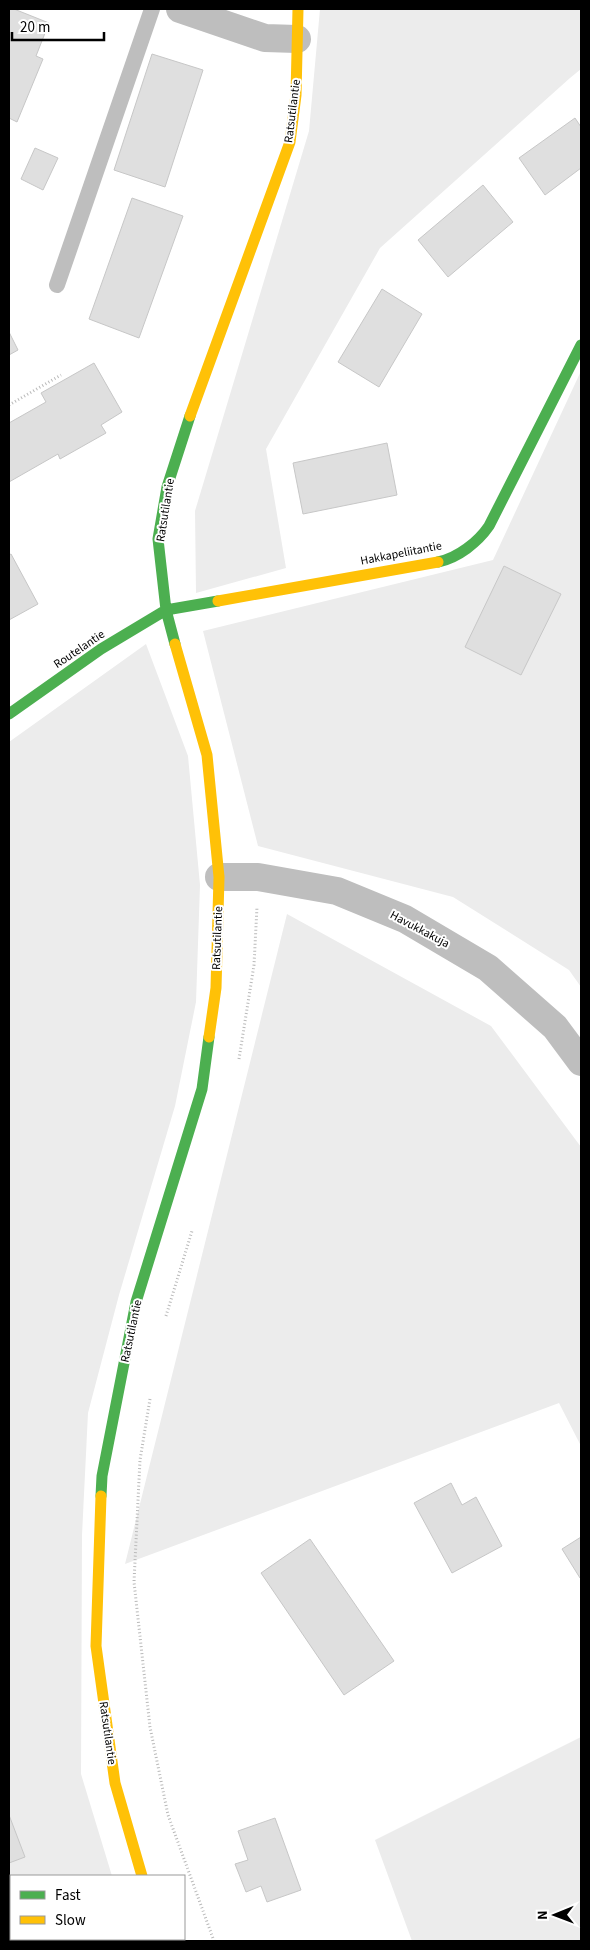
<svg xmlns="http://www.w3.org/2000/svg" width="590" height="1950" font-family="'Source Sans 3',sans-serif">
<rect width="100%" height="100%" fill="#fff"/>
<path fill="#ececec" d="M 320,9 L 581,9 L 581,69 L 570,78 L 380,248 L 266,449 L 286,568 L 196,593 L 195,511 L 309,131 Z
M 581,371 L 581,987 L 569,970 L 453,897 L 258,846 L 203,631 L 493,560 Z
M 146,644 L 188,756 L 200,885 L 196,1002 L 175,1106 L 119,1295 L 88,1413 L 82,1535 L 81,1774 L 112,1876 L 11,1876 L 11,1939 L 130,1939 L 131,1941 L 9,1941 L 9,742 Z
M 287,914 L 491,1026 L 581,1147 L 581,1446 L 559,1403 L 125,1564 Z
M 581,1737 L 581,1941 L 412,1941 L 375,1840 Z"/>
<path fill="#dfdfdf" stroke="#c7c7c7" d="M 9,9 L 14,9 L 49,23 L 36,56 L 43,59 L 17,122 L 9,118 Z
M 152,54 L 203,70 L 165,187 L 114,170 Z
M 575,118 L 581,127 L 581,168 L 545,195 L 519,158 Z
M 35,148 L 58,158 L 43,190 L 21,179 Z
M 483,185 L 513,222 L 448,277 L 418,240 Z
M 132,198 L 183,216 L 139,338 L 89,319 Z
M 382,289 L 422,314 L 379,387 L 338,362 Z
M 9,332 L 18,350 L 9,355 Z
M 94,363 L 122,412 L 101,425 L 106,433 L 60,459 L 58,454 L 9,482 L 9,423 L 46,402 L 41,393 Z
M 387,443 L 397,495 L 303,514 L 293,463 Z
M 11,554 L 38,604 L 9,620 L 9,555 Z
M 504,566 L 561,594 L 521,675 L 465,647 Z
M 451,1483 L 462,1505 L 476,1497 L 502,1546 L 452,1573 L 414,1503 Z
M 581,1537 L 581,1577 L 580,1578 L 562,1549 Z
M 310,1539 L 394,1661 L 344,1695 L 261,1573 Z
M 9,1815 L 25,1857 L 9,1863 Z
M 275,1818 L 301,1890 L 267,1902 L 261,1886 L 246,1892 L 235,1864 L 248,1860 L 238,1831 Z"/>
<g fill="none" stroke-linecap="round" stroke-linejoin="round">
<path stroke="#b9b9b9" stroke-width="3" stroke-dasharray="1 2.5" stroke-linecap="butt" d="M 9,405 L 61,375
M 239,1059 L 254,965 L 257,907
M 166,1316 L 192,1231
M 150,1399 L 140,1460 L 134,1582 L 150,1727 L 168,1815 L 214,1941"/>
<path stroke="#bebebe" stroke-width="16" d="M 57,285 L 152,9"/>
<path stroke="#bebebe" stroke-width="28" d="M 180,9 L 265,38 L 297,39
M 219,877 L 258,877 L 337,891 L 405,919 L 488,968 L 555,1027 L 581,1062
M 169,1939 L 170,1941"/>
<path stroke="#4caf50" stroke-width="11" d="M 438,562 C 458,558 478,542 489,526 L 581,345
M 175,644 L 166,610 L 158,539 L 167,487 L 190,416
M 9,714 L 101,649 L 166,610 L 218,601
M 101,1496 L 102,1476 L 136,1302 L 202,1089 L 209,1037"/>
<path stroke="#ffc107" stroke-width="11" d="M 190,416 L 290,142 L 296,95 L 298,9
M 218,601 L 438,562
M 175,644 L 207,755 L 219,877 L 216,988 L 209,1037
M 101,1496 L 96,1646 L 115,1783 L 142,1876"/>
</g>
<g text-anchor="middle" stroke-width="4" stroke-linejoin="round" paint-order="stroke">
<g font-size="12" fill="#000" stroke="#fff">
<text transform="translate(292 111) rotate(-83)" y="4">Ratsutilantie</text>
<text transform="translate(165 510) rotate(-81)" y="4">Ratsutilantie</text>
<text transform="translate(401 553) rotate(-11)" y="4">Hakkapeliitantie</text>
<text transform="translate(79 649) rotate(-34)" y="4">Routelantie</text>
<text transform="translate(420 929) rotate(28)" y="4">Havukkakuja</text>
<text transform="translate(217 938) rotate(-88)" y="4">Ratsutilantie</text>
<text transform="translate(131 1331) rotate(-78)" y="4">Ratsutilantie</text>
<text transform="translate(108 1733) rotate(82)" y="4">Ratsutilantie</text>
</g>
</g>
<rect width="590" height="1950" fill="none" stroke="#000000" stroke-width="20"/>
<rect x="10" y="1875" width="175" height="65" fill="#ffffff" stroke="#999999"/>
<rect x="20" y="1891" width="25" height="8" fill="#4caf50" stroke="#999999"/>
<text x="55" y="1900" font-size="15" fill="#000000">Fast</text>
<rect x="20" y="1916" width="25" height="8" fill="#ffc107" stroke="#999999"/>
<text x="55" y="1925" font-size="15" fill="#000000">Slow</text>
<g transform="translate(555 1915) rotate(269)" stroke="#ffffff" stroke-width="4" paint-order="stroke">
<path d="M0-4L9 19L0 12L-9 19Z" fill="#000000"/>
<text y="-8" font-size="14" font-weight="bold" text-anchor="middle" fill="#000000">N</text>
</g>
<path d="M12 32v8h92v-8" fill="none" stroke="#000000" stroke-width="2.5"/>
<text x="20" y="32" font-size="15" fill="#000000" stroke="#ffffff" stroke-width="4" paint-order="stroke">20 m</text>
</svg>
